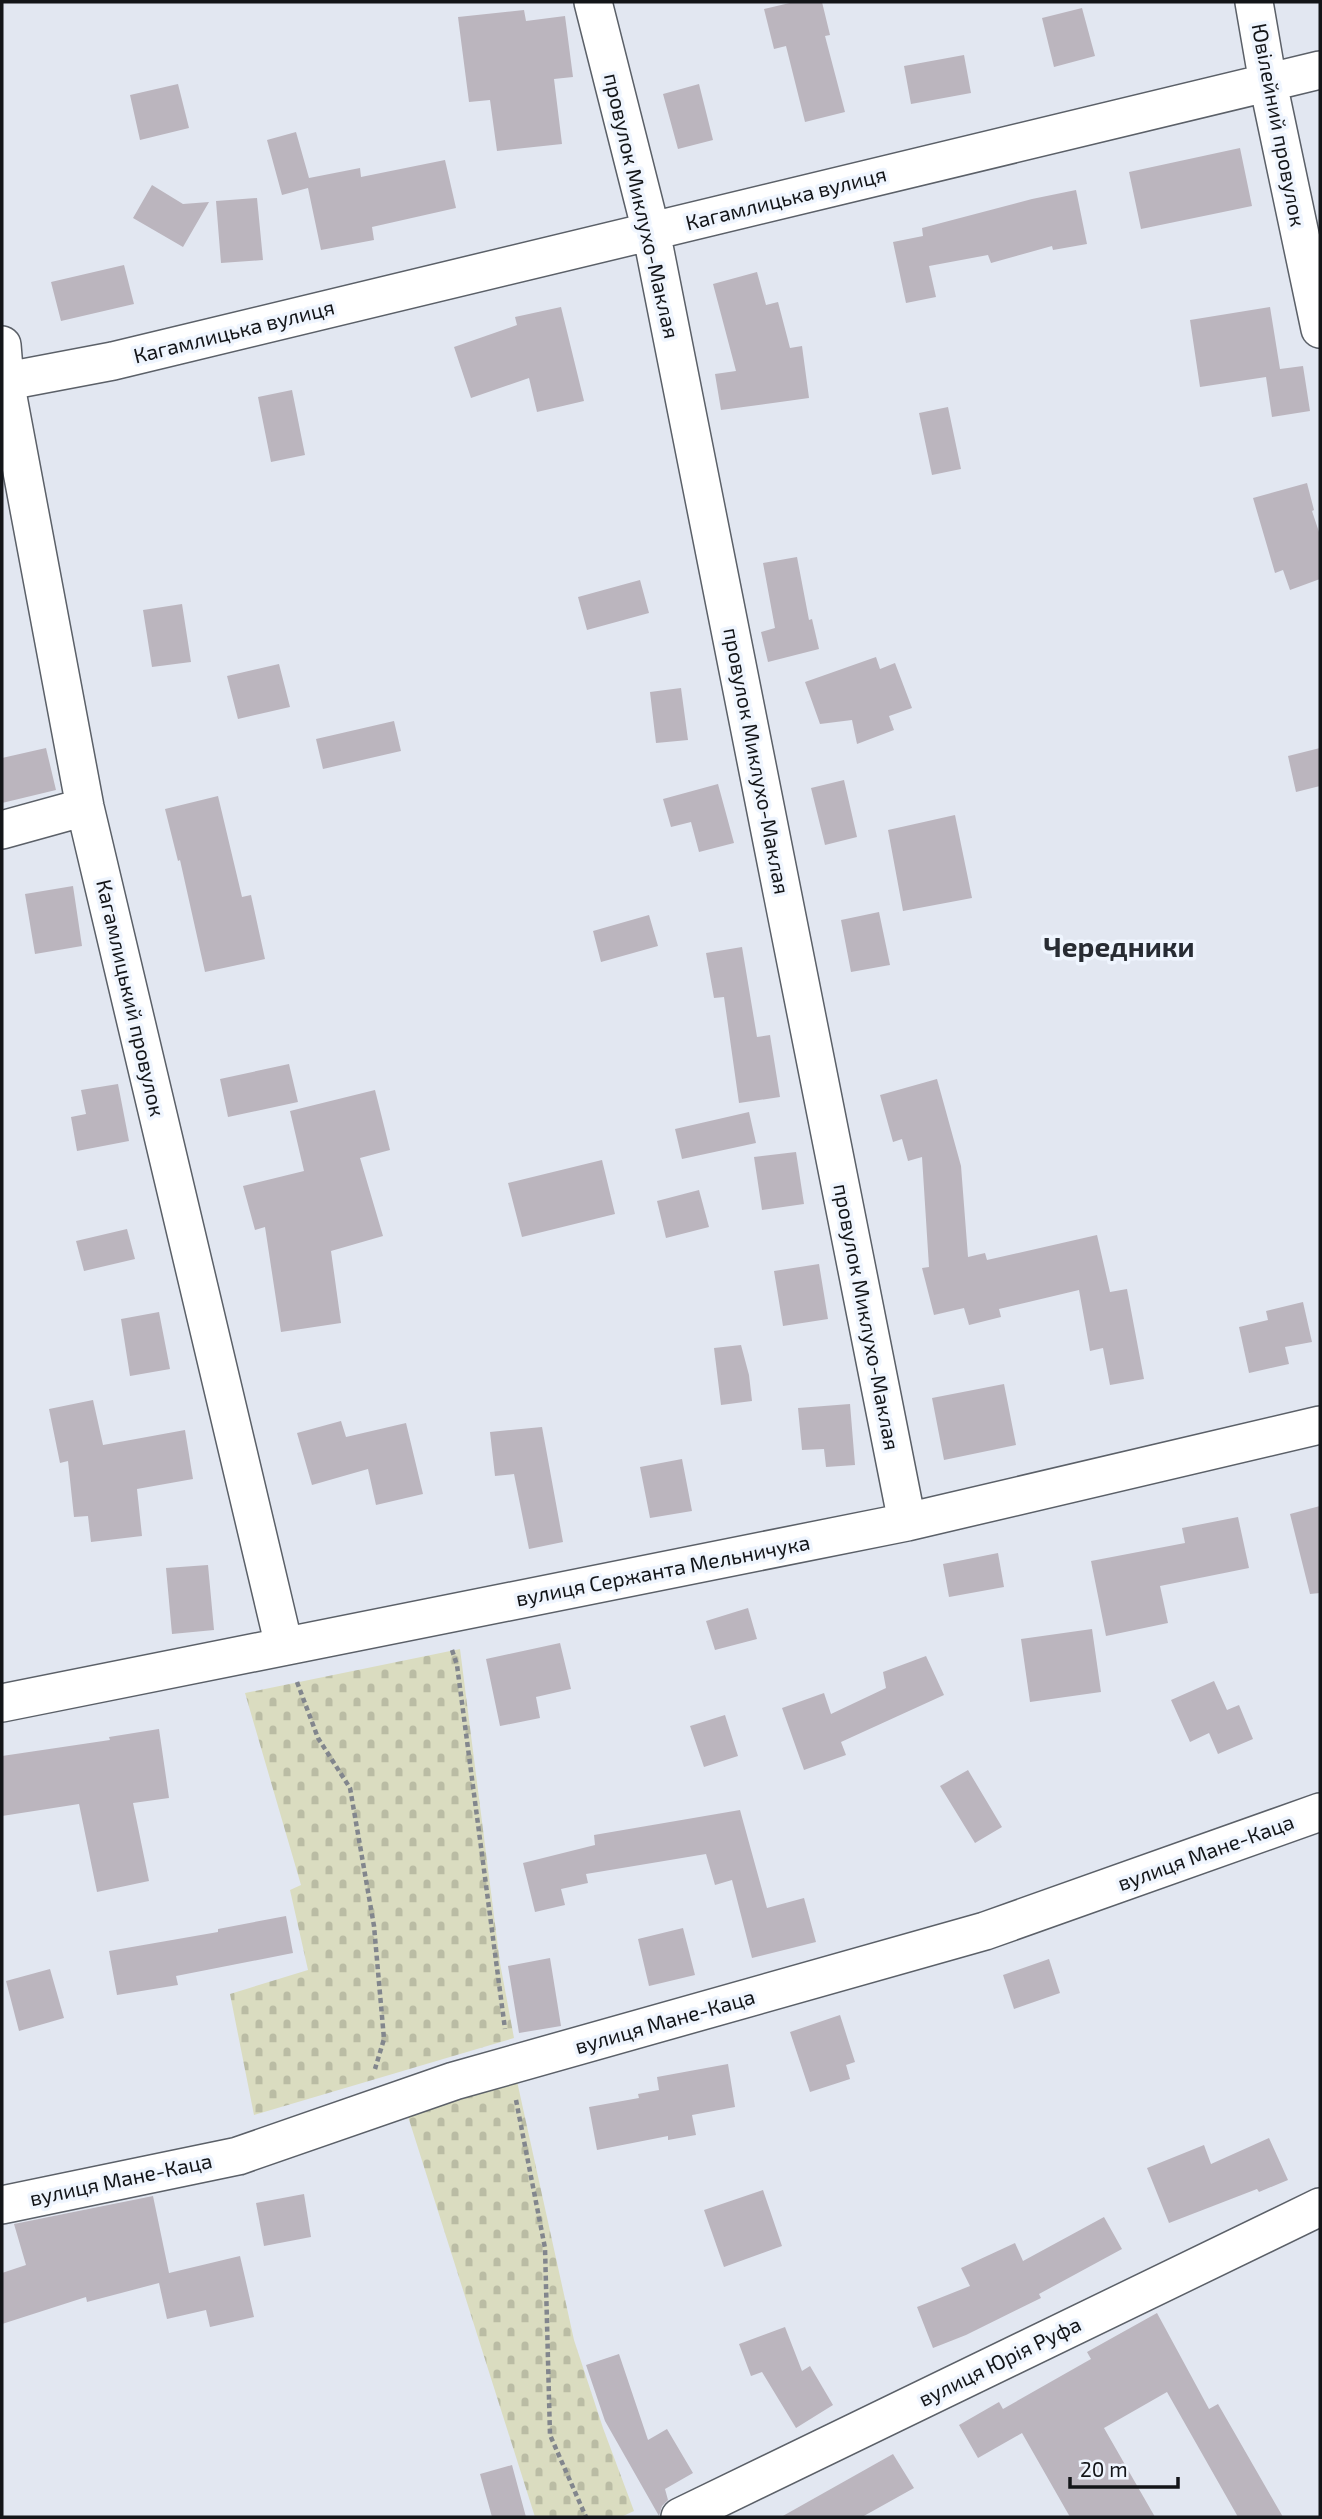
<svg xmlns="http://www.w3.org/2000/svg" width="1322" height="2519" font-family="'Exo 2',sans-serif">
<defs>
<pattern id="cemetery-stones" width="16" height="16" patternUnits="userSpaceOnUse" patternTransform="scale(1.75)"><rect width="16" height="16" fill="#dadcc0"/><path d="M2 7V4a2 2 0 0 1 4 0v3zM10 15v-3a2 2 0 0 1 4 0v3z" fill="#babca4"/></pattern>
</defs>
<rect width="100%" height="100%" fill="#e2e7f1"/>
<path fill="url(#cemetery-stones)" d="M 460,1649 L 500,1963 L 514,2038 L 254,2115 L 230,1994 L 308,1970 L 290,1890 L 301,1885 L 245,1693 Z
M 515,2072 L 574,2340 L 603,2428 L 634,2511 L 621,2517 L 535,2517 L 405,2107 Z"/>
<path fill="#bbb5be" d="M 794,2 L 822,2 L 830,35 L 825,36 L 845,112 L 805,122 L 786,46 L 774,49 L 764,9 Z
M 1082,8 L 1095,56 L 1054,67 L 1042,18 Z
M 524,10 L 526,21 L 565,16 L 573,77 L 554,79 L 562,144 L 497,151 L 490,100 L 469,102 L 458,17 Z
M 964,55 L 971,93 L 911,104 L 904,66 Z
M 178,84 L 189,128 L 140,140 L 130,95 Z
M 699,84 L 713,140 L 678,149 L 663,94 Z
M 296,132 L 309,178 L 360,168 L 361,177 L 445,160 L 456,208 L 372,227 L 374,240 L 321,250 L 308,188 L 282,195 L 267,140 Z
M 1240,148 L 1252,206 L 1141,229 L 1129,172 Z
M 152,185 L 183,204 L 209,202 L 183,247 L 133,218 Z
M 1076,190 L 1087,244 L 1053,250 L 1052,246 L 991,263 L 988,255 L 929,266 L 936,297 L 906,303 L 893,242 L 923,236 L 922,228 L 1032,199 Z
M 257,198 L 263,260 L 221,263 L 216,201 Z
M 124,265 L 134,304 L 61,321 L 51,282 Z
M 757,272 L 766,305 L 778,302 L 790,348 L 802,346 L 809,398 L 721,410 L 715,374 L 736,371 L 713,284 Z
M 561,307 L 584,401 L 537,412 L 529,378 L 471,398 L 454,347 L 517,325 L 515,317 Z
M 1270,307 L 1280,369 L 1303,366 L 1310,411 L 1272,417 L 1266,377 L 1200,387 L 1190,320 Z
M 292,390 L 305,455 L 271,462 L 258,397 Z
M 948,407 L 961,469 L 932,475 L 919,413 Z
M 1307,483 L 1314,510 L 1312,511 L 1320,535 L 1320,579 L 1290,590 L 1283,570 L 1275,573 L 1253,498 Z
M 797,557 L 809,620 L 812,619 L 819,649 L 768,662 L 761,632 L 775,628 L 763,563 Z
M 640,580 L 649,613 L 587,630 L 578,597 Z
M 182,604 L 191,662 L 152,667 L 143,610 Z
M 876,657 L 880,669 L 895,663 L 912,708 L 889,716 L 894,730 L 857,744 L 852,720 L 820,724 L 805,682 Z
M 279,664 L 290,707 L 238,719 L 227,676 Z
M 681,688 L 688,740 L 656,743 L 650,692 Z
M 394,721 L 401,751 L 323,769 L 316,739 Z
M 46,748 L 56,790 L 2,803 L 2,758 Z
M 1320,748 L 1320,786 L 1296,792 L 1288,756 Z
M 844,780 L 857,837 L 825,845 L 811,788 Z
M 718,784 L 734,843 L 699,852 L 691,822 L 671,827 L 663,799 Z
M 218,796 L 242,897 L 251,895 L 265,959 L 205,972 L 180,860 L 178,861 L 165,809 Z
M 955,815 L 972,898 L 903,911 L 888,830 Z
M 73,886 L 82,946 L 35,954 L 25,894 Z
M 879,912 L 890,965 L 851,972 L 841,920 Z
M 649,915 L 658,946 L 601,962 L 593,931 Z
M 742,947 L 757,1037 L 770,1035 L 780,1097 L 739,1103 L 724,997 L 714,998 L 706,953 Z
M 289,1064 L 298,1102 L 228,1117 L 220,1079 Z
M 937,1079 L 961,1166 L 968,1257 L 985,1253 L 987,1260 L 1097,1235 L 1110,1292 L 1127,1289 L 1144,1379 L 1110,1385 L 1103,1348 L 1090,1351 L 1079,1290 L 999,1309 L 1001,1317 L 969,1325 L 964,1308 L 934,1315 L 922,1268 L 929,1267 L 922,1157 L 908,1161 L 902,1139 L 893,1142 L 880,1095 Z
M 118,1084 L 129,1141 L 77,1151 L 71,1117 L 86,1114 L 81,1090 Z
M 375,1090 L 390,1150 L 360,1158 L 383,1236 L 331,1251 L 341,1323 L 281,1332 L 265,1227 L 255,1230 L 243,1186 L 304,1171 L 290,1111 Z
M 749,1112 L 756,1143 L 682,1159 L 675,1129 Z
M 796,1152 L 804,1204 L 762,1210 L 754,1157 Z
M 602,1160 L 615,1214 L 522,1237 L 508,1183 Z
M 699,1190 L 709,1227 L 666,1238 L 657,1201 Z
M 127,1229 L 135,1259 L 84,1271 L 76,1241 Z
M 819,1264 L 828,1319 L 783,1326 L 774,1271 Z
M 1303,1302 L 1312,1342 L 1285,1347 L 1289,1364 L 1249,1373 L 1239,1327 L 1268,1320 L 1266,1311 Z
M 159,1312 L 170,1369 L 130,1376 L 121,1319 Z
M 741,1345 L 749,1375 L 752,1401 L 721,1405 L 714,1348 Z
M 1004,1384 L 1016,1445 L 944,1460 L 932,1398 Z
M 93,1400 L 103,1445 L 185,1430 L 193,1479 L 137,1489 L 142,1536 L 91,1542 L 88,1516 L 74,1517 L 68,1461 L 60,1463 L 49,1409 Z
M 850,1404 L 855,1465 L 826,1467 L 824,1449 L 802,1450 L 798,1408 Z
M 341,1421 L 346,1437 L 406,1423 L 423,1494 L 376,1505 L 368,1469 L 312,1485 L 297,1433 Z
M 542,1427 L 563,1542 L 529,1549 L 514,1474 L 495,1476 L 490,1432 Z
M 682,1459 L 692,1511 L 650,1518 L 640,1467 Z
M 1320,1506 L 1320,1593 L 1310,1594 L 1290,1514 Z
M 1238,1517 L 1249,1568 L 1160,1586 L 1168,1623 L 1106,1636 L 1091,1561 L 1185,1543 L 1182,1528 Z
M 998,1553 L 1004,1587 L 949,1597 L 943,1564 Z
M 208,1565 L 214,1630 L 172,1634 L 166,1568 Z
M 748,1608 L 757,1639 L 715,1650 L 706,1621 Z
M 1092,1629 L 1101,1692 L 1030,1702 L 1021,1639 Z
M 560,1643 L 571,1689 L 536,1697 L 540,1718 L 500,1726 L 486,1659 Z
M 926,1656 L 944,1695 L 841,1742 L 846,1755 L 804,1770 L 782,1708 L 824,1693 L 831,1714 L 886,1688 L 883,1672 Z
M 1214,1681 L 1227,1710 L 1239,1705 L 1253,1739 L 1218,1754 L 1209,1733 L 1190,1742 L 1171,1700 Z
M 725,1715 L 738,1756 L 704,1767 L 690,1726 Z
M 159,1729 L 169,1798 L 133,1803 L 149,1881 L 97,1892 L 79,1804 L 2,1816 L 2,1756 L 110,1740 L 109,1737 Z
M 968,1770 L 1002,1827 L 975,1843 L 940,1786 Z
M 740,1810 L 767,1908 L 804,1898 L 816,1942 L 752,1958 L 732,1880 L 715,1885 L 706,1854 L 586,1874 L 588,1883 L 561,1889 L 565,1905 L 535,1912 L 523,1863 L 595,1845 L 594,1835 Z
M 286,1916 L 293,1953 L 176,1976 L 178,1985 L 117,1995 L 109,1951 L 218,1932 L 218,1929 Z
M 683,1928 L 695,1975 L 649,1986 L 638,1939 Z
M 550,1958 L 561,2026 L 519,2033 L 508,1966 Z
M 1049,1959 L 1060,1993 L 1014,2009 L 1003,1975 Z
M 50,1969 L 64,2018 L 19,2031 L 6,1981 Z
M 840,2015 L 855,2062 L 846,2065 L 850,2079 L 810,2092 L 790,2032 Z
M 728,2064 L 735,2107 L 692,2115 L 696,2135 L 668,2140 L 668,2136 L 597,2150 L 589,2107 L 639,2098 L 638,2094 L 659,2090 L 657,2077 Z
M 1269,2138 L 1288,2180 L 1259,2192 L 1257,2189 L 1169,2223 L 1147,2168 L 1204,2145 L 1211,2164 Z
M 763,2190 L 782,2246 L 724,2267 L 704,2210 Z
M 304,2194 L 311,2237 L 264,2246 L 256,2203 Z
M 153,2196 L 169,2273 L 240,2256 L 254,2317 L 210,2327 L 206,2310 L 167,2319 L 159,2283 L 87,2302 L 86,2297 L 2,2324 L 2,2273 L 26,2265 L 14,2224 Z
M 1104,2217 L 1122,2249 L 1039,2294 L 1041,2298 L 966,2335 L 933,2348 L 917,2307 L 970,2286 L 961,2268 L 1015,2243 L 1023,2261 Z
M 1157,2313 L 1209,2409 L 1218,2404 L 1283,2517 L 1238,2517 L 1167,2392 L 1104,2428 L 1155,2517 L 1070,2517 L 1022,2433 L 978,2458 L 959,2425 L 999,2402 L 1003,2409 L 1091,2359 L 1087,2352 Z
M 785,2327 L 802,2371 L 810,2366 L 833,2405 L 796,2428 L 762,2372 L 751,2376 L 739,2344 Z
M 619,2354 L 648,2440 L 667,2429 L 693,2473 L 665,2489 L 668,2500 L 662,2506 L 659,2516 L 605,2421 L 586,2365 Z
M 893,2454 L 914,2488 L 862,2517 L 781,2517 Z
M 512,2465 L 526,2517 L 492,2517 L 480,2474 Z"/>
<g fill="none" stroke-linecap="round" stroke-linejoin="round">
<g stroke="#5b6068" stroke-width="40">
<path id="minor" d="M 593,2 L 651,231 L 907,1522
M 1254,2 L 1268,83 L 1320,329
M 2,345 L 5,381 L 85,807 L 284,1646
M 2,382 L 113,361 L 1320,70
M 2,830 L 85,807
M 2,1703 L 907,1522 L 1320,1425
M 2,2205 L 238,2156 L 454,2081 L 985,1931 L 1320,1812
M 680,2517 L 1320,2207"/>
</g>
<path stroke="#82868d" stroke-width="4.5" stroke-dasharray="5 3.5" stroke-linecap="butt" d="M 452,1650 L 457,1665 L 505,2029
M 297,1682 L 318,1738 L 350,1788 L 374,1926 L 384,2039 L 375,2069
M 516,2100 L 545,2248 L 550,2435 L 586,2517"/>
<use href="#minor" stroke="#fff" stroke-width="37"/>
</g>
<g text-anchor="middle" stroke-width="7" stroke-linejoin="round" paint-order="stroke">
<g font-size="21" fill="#131518" stroke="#eff5fe">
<text transform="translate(1278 125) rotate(79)" y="7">Ювілейний провулок</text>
<text transform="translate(786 199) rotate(-14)" y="7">Кагамлицька вулиця</text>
<text transform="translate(641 206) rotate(77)" y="7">провулок Миклухо-Маклая</text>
<text transform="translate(234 332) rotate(-14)" y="7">Кагамлицька вулиця</text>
<text transform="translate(756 761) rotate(79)" y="7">провулок Миклухо-Маклая</text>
<text transform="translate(130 998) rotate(77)" y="7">Кагамлицький провулок</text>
<text transform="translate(866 1317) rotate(79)" y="7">провулок Миклухо-Маклая</text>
<text transform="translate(663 1571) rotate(-11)" y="7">вулиця Сержанта Мельничука</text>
<text transform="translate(1206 1853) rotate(-20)" y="7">вулиця Мане-Каца</text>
<text transform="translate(665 2022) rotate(-16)" y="7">вулиця Мане-Каца</text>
<text transform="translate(121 2180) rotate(-12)" y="7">вулиця Мане-Каца</text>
<text transform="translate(1000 2362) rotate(-26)" y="7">вулиця Юрія Руфа</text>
</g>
<g font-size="28" font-weight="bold" fill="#282c33" stroke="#eff5fe">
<text x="1119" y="957">Чередники</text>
</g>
</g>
<rect width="1322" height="2519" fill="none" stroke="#131518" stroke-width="7"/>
<path d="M1070 2477v10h108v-10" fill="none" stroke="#131518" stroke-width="3.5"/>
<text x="1080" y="2477" font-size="21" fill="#131518" stroke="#eff5fe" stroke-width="5" paint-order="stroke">20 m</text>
</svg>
